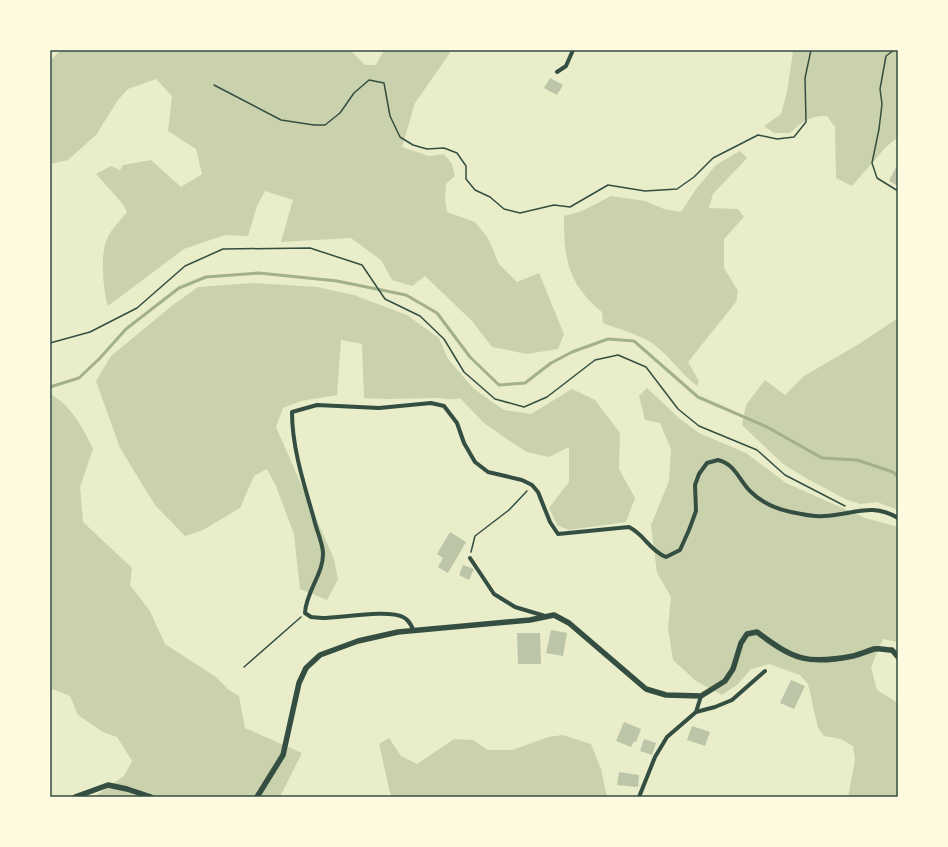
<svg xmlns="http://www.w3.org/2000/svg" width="948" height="847" font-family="Cabin,sans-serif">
<rect width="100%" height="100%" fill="#e9edc9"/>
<path fill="#cad2ad" d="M 61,50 L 350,50 L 365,65 L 376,65 L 384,50 L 452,50 L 415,103 L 402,147 L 429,156 L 444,154 L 452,164 L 455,176 L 446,184 L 445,199 L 447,212 L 475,222 L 488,238 L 499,264 L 517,282 L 539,273 L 564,334 L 558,349 L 527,354 L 492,347 L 472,321 L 425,276 L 412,286 L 392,280 L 381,260 L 351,238 L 281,242 L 293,200 L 265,191 L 257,206 L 248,236 L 225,235 L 184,249 L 108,306 C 103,292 100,252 107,239 C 111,229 121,220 127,212 L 122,203 L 96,174 L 111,166 L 120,170 L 123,165 L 151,160 L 181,187 L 202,174 L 196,149 L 168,131 L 172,96 L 156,79 L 128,89 L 118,100 L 96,135 L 68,160 L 50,164 L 50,61 Z
M 788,50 L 898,50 L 898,137 L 886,147 L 852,186 L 836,178 L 835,127 L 827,116 C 811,115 801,122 790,133 L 774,133 L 764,126 L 781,114 L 787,92 L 793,52 Z
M 740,151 L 747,158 L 713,194 L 709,208 L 738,209 L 744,217 L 724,239 L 724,268 L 738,291 L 736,302 L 688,362 L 699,381 L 697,386 C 680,373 669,355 652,343 C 638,334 618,329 603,323 L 602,312 C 567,283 564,258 564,216 L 582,211 L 611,196 L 645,201 L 664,209 L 681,212 L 696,189 L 716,165 Z
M 253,283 L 317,287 L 354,295 L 407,315 L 439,338 L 448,359 L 474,389 L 504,410 L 531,414 L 572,389 L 595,400 L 620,433 L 619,469 L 635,498 L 626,522 L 569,530 L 557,525 L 549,508 L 569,482 L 569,447 L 549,457 L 527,452 L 514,444 L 484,423 L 460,398 C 449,401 446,398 435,398 C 410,398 389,400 364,398 L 362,344 L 341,340 L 337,395 L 301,401 L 283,408 L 276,427 L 334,559 L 338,579 L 327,600 L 300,589 L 294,534 L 276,486 L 267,469 L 254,476 L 240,508 L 203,530 L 185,536 L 155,505 L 120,448 L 96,381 L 111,356 L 173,305 L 198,287 Z
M 898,318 L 898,510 L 877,502 L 860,504 L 845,499 L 806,478 L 783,464 L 742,425 L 746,405 L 765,380 L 785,395 L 804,376 L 859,344 Z
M 647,388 L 680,419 L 699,433 L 746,453 L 786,483 L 865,518 L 898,527 L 898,642 L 883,639 L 871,667 L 877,690 L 898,703 L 898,797 L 848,797 L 855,760 L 853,746 L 841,739 L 824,736 L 818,728 L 808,684 L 800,675 L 769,664 L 751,669 L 738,684 L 722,695 L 696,681 L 673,660 L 668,628 L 671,597 L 657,573 L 651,525 L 669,481 L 671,449 L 660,423 L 645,420 L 639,396 Z
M 50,394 C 71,405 83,428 93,449 L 80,487 L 83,522 L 132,568 L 130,585 L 150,611 L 165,644 L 216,677 L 229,690 L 239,696 L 245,728 L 302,753 L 280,797 L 94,797 L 124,776 L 132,761 L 117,737 L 103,732 L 78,715 L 70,696 L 50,688 Z
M 563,735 L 591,744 L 601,769 L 607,797 L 391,797 L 379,744 L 389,738 L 401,756 L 417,764 L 454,739 L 473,740 L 488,750 L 512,750 L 548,737 Z"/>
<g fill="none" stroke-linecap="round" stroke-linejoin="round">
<path stroke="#a3b18a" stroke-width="3" d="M 50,387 L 79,378 L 100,358 L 126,329 L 179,288 L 206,277 L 259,273 L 337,281 L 406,295 L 437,313 L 470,357 L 499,385 L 525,383 L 551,363 L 572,352 L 608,339 L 634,341 L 698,397 L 767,427 L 822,458 L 857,460 L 893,472 L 898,477"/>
</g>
<path fill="#bcc5a7" d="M 550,78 L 563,85 L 557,95 L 544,88 Z
M 896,167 L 898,168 L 898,186 L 889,181 Z
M 450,532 L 466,542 L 448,573 L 438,567 L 443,558 L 437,554 Z
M 463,565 L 474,569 L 469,580 L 459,575 Z
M 551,630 L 567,633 L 563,656 L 546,653 Z
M 517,633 L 540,633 L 541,664 L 518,664 Z
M 791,680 L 805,686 L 794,709 L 780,703 Z
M 624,722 L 641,729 L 636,742 L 634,741 L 631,747 L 616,741 Z
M 692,726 L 710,732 L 705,746 L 687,740 Z
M 644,739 L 656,743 L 652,755 L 640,751 Z
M 619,772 L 639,775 L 638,787 L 617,785 Z"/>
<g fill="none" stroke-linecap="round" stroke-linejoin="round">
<path stroke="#344e41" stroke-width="1.5" d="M 894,50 L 886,56 L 880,89 L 882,104 L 879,129 L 872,163 L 877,178 L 898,191
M 214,85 L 281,120 L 314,125 L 325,125 L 340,113 L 354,93 L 369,80 L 384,83 L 390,116 L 400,137 L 413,145 L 427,149 L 444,148 L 457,153 L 466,166 L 466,179 L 475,190 L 490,197 L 504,209 L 520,213 L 554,205 L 570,207 L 608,185 L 645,191 L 677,189 L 694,177 L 713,158 L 758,135 L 777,139 L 794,137 L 806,122 L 805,78 L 811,50
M 50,343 L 90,332 L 137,308 L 185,266 L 223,249 L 310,248 L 362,265 L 385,299 L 420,316 L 444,339 L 464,372 L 495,399 L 524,407 L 547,397 L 595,360 L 618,355 L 646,367 L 678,409 L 699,426 L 757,450 L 785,475 L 845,506
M 471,552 L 475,536 L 509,510 L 527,491
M 244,667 L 301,617"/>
<path stroke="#344e41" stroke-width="4" d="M 557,72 L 566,66 L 573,50
M 470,558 L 494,594 L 515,607 L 545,616
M 414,631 C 411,625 409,620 403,617 C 388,609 341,618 322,618 L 311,617 L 305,613 C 306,591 324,574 323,552 C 322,541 316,529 314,519 C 304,484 292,448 292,412 L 317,405 L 379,408 L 431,403 L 444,406 L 457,423 L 464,443 L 475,462 L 488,472 L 522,480 L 532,485 L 538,492 L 550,522 L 558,534 L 629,527 C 645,535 649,550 666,557 L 680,550 L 689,530 L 696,511 L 695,485 L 699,474 L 707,463 L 718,460 C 735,464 739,480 750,491 C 761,502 776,509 791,512 C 800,514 814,517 824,516 C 853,515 871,502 898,518
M 696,712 L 715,707 L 732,700 L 765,671
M 639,797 L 655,757 L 667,737 L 696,712 L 701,696"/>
<path stroke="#344e41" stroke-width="5.5" d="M 75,797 L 108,785 L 127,789 L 151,797
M 257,797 L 283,755 L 299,683 L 306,668 L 320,655 L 358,641 L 398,632 L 530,620 L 554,615 L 569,623 L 646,689 L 666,695 L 701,696 L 725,681 L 733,669 L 741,643 L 747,634 L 757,632 C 794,660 808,665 853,656 C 861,654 867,651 874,649 C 879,648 887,650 892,650 L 898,657"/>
</g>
<rect width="948" height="847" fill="none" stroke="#fefae0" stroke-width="102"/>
<rect x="51" y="51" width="846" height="745" fill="none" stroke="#344e41" stroke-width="1.5"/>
</svg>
